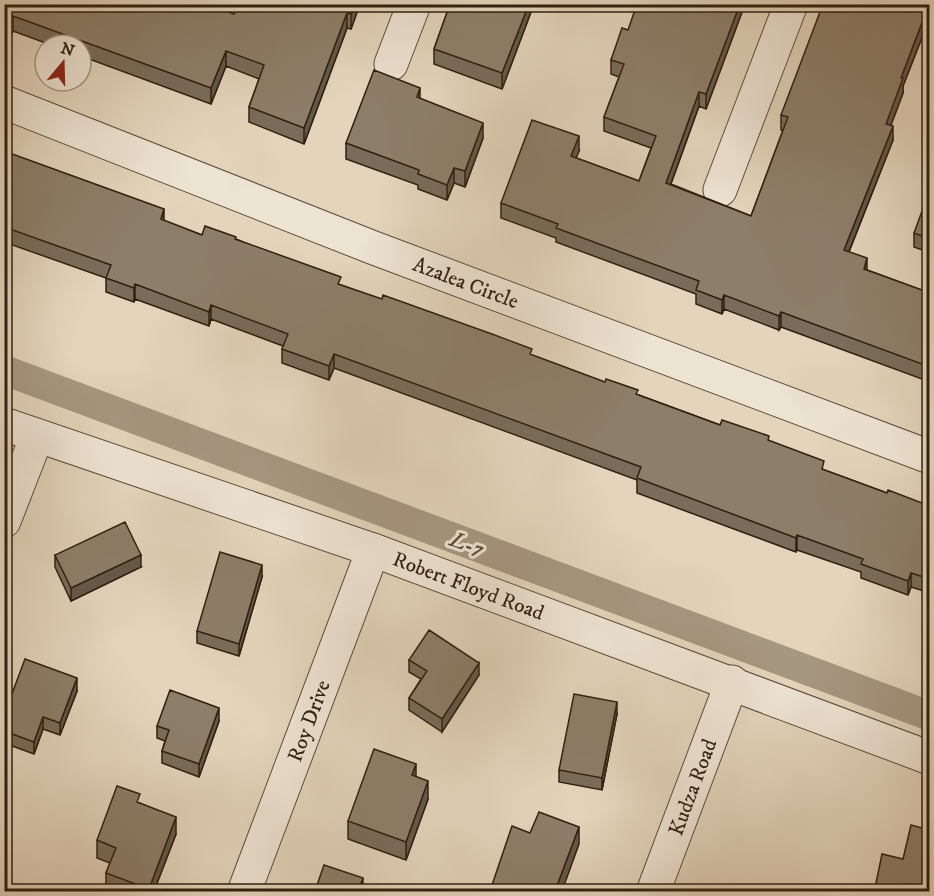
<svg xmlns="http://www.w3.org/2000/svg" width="934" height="896" font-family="'IM FELL DW Pica',serif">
<rect width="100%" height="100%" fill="#e3d4bb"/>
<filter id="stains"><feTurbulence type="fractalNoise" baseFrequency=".00333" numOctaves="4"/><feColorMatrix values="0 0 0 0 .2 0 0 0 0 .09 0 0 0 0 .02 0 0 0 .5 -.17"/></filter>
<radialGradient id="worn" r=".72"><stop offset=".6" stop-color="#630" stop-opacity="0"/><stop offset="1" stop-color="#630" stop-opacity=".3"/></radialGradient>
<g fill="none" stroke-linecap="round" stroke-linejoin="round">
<path stroke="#a69781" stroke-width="30" d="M 4,370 L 930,716"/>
<g stroke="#5d4d3c" stroke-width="35">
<g id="minor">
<path d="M 391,64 L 414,4"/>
<path id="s1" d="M 4,102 L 374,248 L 930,457"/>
<path d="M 720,190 L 791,4"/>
<path id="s2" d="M 4,424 L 373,550 L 930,758"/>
<path d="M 4,521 L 37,436"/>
<path id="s3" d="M 244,892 L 373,550"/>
<path id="s4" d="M 653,892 L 732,682"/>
</g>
</g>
<use href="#minor" stroke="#ede3d3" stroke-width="33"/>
</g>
<path fill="#796c5a" stroke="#302011" stroke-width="1.5" d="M 4,4 L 234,14 L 360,4 L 351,29 L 347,28 L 304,144 L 249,122 L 249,107 L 259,79 L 226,66 L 211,104 L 81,56 L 81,45 L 51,45 L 13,31 L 11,36 L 4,33 Z
M 450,4 L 534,4 L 502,89 L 434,64 L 434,49 Z
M 745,4 L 706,109 L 699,106 L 671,184 L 751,216 L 783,130 L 781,130 L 781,115 L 930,4 L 930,17 L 903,86 L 903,93 L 891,125 L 893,140 L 849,252 L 867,270 L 930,293 L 930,382 L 781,327 L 779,330 L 724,309 L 722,314 L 696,304 L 696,294 L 556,242 L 556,238 L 501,218 L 501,203 L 579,151 L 576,158 L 639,181 L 651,148 L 604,131 L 604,117 L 619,77 L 611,74 L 611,60 L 628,30 Z
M 420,99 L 483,138 L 465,187 L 454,183 L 447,200 L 418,189 L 418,185 L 346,159 L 346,143 Z
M 4,151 L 164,221 L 202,235 L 236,239 L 341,285 L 720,425 L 769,441 L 824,470 L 887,493 L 930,506 L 930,593 L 911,587 L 908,595 L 861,578 L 861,572 L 797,550 L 796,552 L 637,493 L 637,480 L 334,368 L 329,380 L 282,363 L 282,349 L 283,346 L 211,319 L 209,326 L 135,299 L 134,302 L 106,292 L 106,278 L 4,242 Z
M 930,202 L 930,253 L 914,247 L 914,233 Z
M 55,555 L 141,567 L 71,601 L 55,567 Z
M 262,577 L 239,656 L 197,643 L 197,631 Z
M 409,660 L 479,675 L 442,732 L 409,710 L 409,698 L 421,679 L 409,672 Z
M 77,691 L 60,735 L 43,729 L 34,754 L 4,743 L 4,715 Z
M 617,714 L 602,790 L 559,782 L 559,770 Z
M 219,721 L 199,777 L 162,763 L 162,751 L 165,741 L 157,738 L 157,726 Z
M 428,799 L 406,860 L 348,839 L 348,821 Z
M 140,803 L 176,834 L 154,891 L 106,891 L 106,873 L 110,863 L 97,858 L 97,840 Z
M 875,888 L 930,891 L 875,891 Z"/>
<path fill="#63584a" stroke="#302011" stroke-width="1.5" d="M 355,4 L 360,4 L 351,29 L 351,14 Z
M 529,4 L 534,4 L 502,89 L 502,73 Z
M 740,4 L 745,4 L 706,109 L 706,94 Z
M 929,4 L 930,17 L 903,86 L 903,93 L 886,138 L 886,124 L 901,78 Z
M 347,13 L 347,28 L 304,144 L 304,128 Z
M 13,16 L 13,31 L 11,36 L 11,20 Z
M 226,51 L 226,66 L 211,104 L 211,88 Z
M 420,88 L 420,103 L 417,97 Z
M 699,92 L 699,106 L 666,197 L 666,183 Z
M 483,123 L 483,138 L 465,187 L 465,171 Z
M 893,126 L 893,140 L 844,264 L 844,250 Z
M 579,136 L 579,151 L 571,171 L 571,156 Z
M 454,168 L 454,183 L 447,200 L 447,185 Z
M 164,209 L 164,223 L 161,219 Z
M 867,258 L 867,273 L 864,269 Z
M 135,284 L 135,299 L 134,302 L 134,288 Z
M 724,295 L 724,309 L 722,314 L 722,300 Z
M 211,305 L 211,319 L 209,326 L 209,312 Z
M 781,312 L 781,327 L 779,330 L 779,316 Z
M 334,354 L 334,368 L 329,380 L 329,366 Z
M 797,535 L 797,550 L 796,552 L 796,538 Z
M 141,555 L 141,567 L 71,601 L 71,588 Z
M 262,565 L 262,577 L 239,656 L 239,644 Z
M 911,573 L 911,587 L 908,595 L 908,581 Z
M 479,663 L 479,675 L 442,732 L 442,719 Z
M 77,678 L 77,691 L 60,735 L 60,723 Z
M 617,702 L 617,714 L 602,790 L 602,778 Z
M 219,708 L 219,721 L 199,777 L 199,764 Z
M 43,717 L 43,729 L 34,754 L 34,742 Z
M 416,764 L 416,782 L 412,775 Z
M 428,781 L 428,799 L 406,860 L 406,842 Z
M 6,806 L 6,818 L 4,822 L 4,810 Z
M 176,817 L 176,834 L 154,891 L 149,891 L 149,889 Z
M 579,827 L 579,844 L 562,891 L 555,891 Z
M 363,878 L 363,891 L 358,891 Z"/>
<path fill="#8d7e69" stroke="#302011" stroke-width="1.5" d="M 4,4 L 207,4 L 234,14 L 238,4 L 355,4 L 351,14 L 347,13 L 304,128 L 249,107 L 264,65 L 226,51 L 211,88 L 13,16 L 11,20 L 4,18 Z
M 450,4 L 529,4 L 502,73 L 434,49 Z
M 637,4 L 740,4 L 706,94 L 699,92 L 666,183 L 751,216 L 788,117 L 781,115 L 823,4 L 929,4 L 901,78 L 903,78 L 886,124 L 893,126 L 844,250 L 867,258 L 864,269 L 930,293 L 930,367 L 781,312 L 779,316 L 724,295 L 722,300 L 696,290 L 699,281 L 556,228 L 558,224 L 501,203 L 532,120 L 579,136 L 571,156 L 639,181 L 656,136 L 604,117 L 624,64 L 611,60 L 622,28 L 628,30 Z
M 374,70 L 420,88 L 417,97 L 483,123 L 465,171 L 454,168 L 447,185 L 418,174 L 419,170 L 346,143 Z
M 4,151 L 164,209 L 161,219 L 202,235 L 205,226 L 236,237 L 235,239 L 341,277 L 338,284 L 382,299 L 383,295 L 492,334 L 532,349 L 530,354 L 605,382 L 606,379 L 638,390 L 636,394 L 720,425 L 722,420 L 769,436 L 768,440 L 824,461 L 822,469 L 887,493 L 888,490 L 930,506 L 930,579 L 911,573 L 908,581 L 861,564 L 863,559 L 797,535 L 796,538 L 637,478 L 641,467 L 334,354 L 329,366 L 282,349 L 288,334 L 211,305 L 209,312 L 135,284 L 134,288 L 106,278 L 111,265 L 4,227 Z
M 926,200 L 930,202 L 930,239 L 914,233 Z
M 125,522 L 141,555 L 71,588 L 55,555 Z
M 220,552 L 262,565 L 239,644 L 197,631 Z
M 429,630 L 479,663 L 442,719 L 409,698 L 427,671 L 409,660 Z
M 25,659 L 77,678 L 60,723 L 43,717 L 34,742 L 4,731 L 4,715 Z
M 170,690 L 219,708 L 199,764 L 162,751 L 169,730 L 157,726 Z
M 574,694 L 617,702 L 602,778 L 559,770 Z
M 374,749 L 416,764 L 412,775 L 428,781 L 406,842 L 348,821 Z
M 117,786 L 140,794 L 137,802 L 176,817 L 149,889 L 106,873 L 116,848 L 97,840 Z
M 539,812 L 579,827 L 555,891 L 490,891 L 512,826 L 530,833 Z
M 911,825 L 930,830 L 930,891 L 892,891 L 875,888 L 882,854 L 903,859 Z
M 324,865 L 363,878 L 358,891 L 315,891 Z"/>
<g text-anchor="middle" stroke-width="6" stroke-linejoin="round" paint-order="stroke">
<g font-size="21" fill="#302011" stroke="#ede3d3">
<text dy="7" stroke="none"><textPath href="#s1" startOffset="496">Azalea Circle</textPath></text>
<text dy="7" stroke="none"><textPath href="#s2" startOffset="492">Robert Floyd Road</textPath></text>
<text dy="7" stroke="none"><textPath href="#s3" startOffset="183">Roy Drive</textPath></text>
<text dy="7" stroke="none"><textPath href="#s4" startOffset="112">Kudza Road</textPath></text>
</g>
<g font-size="22" font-style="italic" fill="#594a38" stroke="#ede3d3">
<text transform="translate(467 543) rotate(20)" y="8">L-7</text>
</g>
</g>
<rect width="934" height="896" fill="none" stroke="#e3d4bb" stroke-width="24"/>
<rect x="6" y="6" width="922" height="884" fill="none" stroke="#302011" stroke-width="3"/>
<rect x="12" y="12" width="910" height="872" fill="none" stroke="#302011" stroke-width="1.5"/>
<g transform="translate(63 63) rotate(19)"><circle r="28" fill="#ede3d3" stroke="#a19585" stroke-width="1.5"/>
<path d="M0-4.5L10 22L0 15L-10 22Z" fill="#8f2418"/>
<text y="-9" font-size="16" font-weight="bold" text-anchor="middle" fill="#302011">N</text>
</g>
<rect width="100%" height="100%" filter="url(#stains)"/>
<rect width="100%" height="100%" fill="url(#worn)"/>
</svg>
